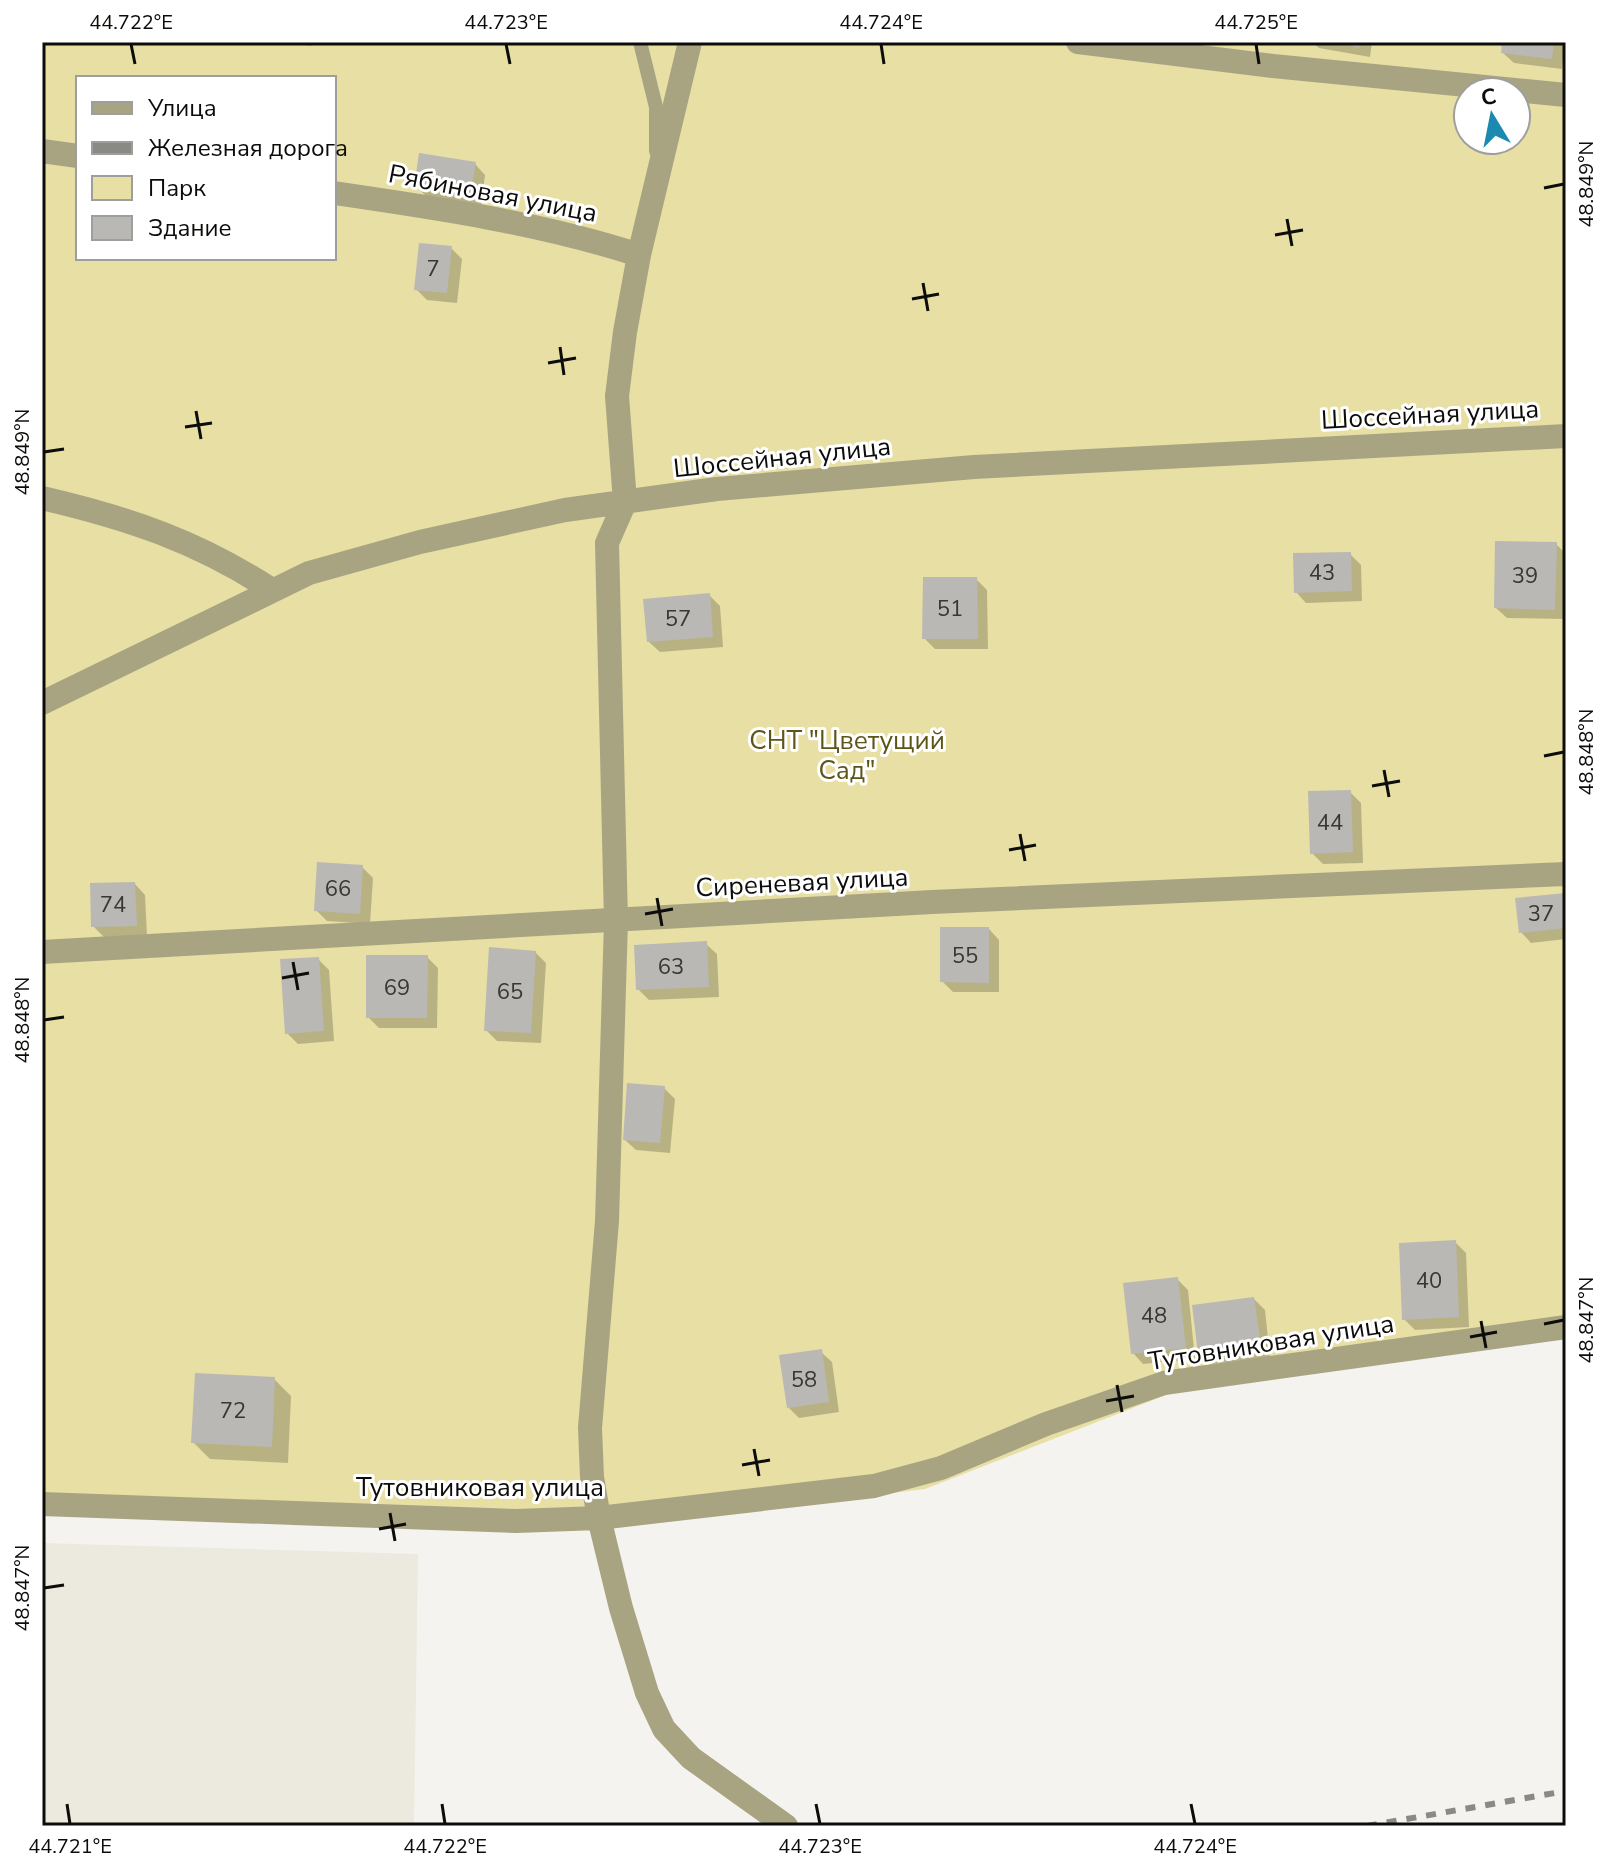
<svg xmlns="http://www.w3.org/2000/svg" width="1608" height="1868" font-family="'Nunito Sans',sans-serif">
<rect width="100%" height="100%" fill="#f4f3ef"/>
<path fill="#eceade" d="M 42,1543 L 418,1554 L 414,1826 L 42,1826 Z"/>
<path fill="#e7dfa4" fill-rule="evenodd" d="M 42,42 L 1566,42 L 1566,1330 L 1179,1390 L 925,1489 L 590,1530 L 42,1513 ZM 78,78 L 334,78 L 334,258 L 78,258 ZM 1468,92 L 1516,92 L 1516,140 L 1468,140 Z"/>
<path fill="#0003" d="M 288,42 L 312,42 L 311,46 Z
M 1312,42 L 1372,42 L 1370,57 L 1319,48 Z
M 1504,42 L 1565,42 L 1562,69 L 1514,63 L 1503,53 Z
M 475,164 L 485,175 L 481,206 L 427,197 L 416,186 Z
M 451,248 L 462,259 L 457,303 L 427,300 L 416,289 Z
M 1556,544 L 1566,554 L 1565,619 L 1507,618 L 1496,608 Z
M 1350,554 L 1361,565 L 1362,601 L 1306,603 L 1296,592 Z
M 976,579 L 987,590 L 988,649 L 935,649 L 924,638 Z
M 709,595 L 720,606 L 723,647 L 660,652 L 649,642 Z
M 1350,792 L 1361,803 L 1363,863 L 1323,864 L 1312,853 Z
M 362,867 L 373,878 L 370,924 L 327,921 L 316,910 Z
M 135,884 L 145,895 L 147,936 L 104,937 L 93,926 Z
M 1566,895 L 1566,939 L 1531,943 L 1521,932 Z
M 989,929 L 999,940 L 999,992 L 953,992 L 942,981 Z
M 706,944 L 717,954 L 719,997 L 649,1000 L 638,989 Z
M 535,952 L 546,963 L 541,1043 L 497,1041 L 486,1030 Z
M 427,957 L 438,968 L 437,1028 L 379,1028 L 368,1017 Z
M 318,959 L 329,970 L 334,1041 L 298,1044 L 287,1033 Z
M 664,1088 L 675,1099 L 670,1153 L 636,1150 L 625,1140 Z
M 1455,1242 L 1466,1253 L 1469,1327 L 1415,1330 L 1404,1319 Z
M 1177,1279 L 1188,1290 L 1195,1359 L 1143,1364 L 1133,1353 Z
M 1254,1299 L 1265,1310 L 1270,1357 L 1211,1364 L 1200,1353 Z
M 821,1352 L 832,1362 L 839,1412 L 799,1418 L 789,1408 Z
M 274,1379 L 291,1396 L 288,1463 L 210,1459 L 193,1442 Z"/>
<path fill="#b9b8b4" d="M 1336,42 L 1360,42 L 1359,48 Z
M 1502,42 L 1554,42 L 1552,59 L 1501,53 Z
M 419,153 L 476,162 L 470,196 L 414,187 Z
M 419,243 L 452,246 L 447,293 L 414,290 Z
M 1495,541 L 1557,542 L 1555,610 L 1494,608 Z
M 1351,552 L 1352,591 L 1294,593 L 1293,553 Z
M 923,577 L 977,577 L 978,639 L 922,639 Z
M 710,593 L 713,637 L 647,642 L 643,599 Z
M 1351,790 L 1353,852 L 1310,854 L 1308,791 Z
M 317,862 L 363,865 L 360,914 L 314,911 Z
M 135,882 L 137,926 L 91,927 L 90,883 Z
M 1566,893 L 1566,928 L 1519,933 L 1515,898 Z
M 940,927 L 989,927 L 989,983 L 940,982 Z
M 707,941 L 709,987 L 636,990 L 634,945 Z
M 489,947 L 536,951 L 531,1033 L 484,1031 Z
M 366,955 L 428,955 L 427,1018 L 366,1018 Z
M 319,957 L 324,1031 L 285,1034 L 280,959 Z
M 627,1083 L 665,1086 L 660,1143 L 623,1140 Z
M 1456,1240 L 1459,1317 L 1402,1320 L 1399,1243 Z
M 1178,1277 L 1186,1348 L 1131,1354 L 1123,1283 Z
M 1254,1297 L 1261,1346 L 1198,1354 L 1192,1305 Z
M 822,1349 L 829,1402 L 787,1408 L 779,1355 Z
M 195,1373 L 275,1377 L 272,1447 L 191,1443 Z"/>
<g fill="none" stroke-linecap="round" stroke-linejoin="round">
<path stroke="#a8a482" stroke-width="14" d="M 640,42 L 656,107 L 656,151"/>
<path stroke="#a8a482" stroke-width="24" d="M 690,42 L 639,255 L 625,332 L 617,396 L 625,502 L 607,543 L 616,921 L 607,1221 L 590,1428 L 592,1477 L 599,1518 L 621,1608 L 647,1693 L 664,1729 L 691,1758 L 786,1826
M 1078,42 L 1273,66 L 1566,95
M 42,151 L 78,156
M 334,193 C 437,208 540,223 639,255
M 42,498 C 128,518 197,541 272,590
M 42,703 L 309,573 L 420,542 L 565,510 L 717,489 L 974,467 L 1566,436
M 42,952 L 932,902 L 1566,874
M 42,1504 L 516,1521 L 599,1518 L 874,1486 L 941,1468 L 1046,1424 L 1164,1383 L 1566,1327"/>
<path stroke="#898986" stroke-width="6" stroke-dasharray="10 10" stroke-linecap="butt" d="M 1367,1826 L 1566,1791"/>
</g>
<path fill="none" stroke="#0c0c0a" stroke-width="3" d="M 131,44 L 135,64M 506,44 L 510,64M 881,44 L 884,64M 1256,44 L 1259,64M 1544,188 L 1564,184M 1287,219 L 1292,246M 1275,235 L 1303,230M 923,283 L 928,311M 912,299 L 939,294M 560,347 L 564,375M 548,363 L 576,358M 196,411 L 201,439M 185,427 L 212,423M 44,452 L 64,449M 1544,756 L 1564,752M 1384,770 L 1389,797M 1372,786 L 1400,781M 1020,834 L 1025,861M 1009,850 L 1036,845M 657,898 L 662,926M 645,914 L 673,909M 293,962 L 298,990M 282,978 L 309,973M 44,1020 L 64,1017M 1481,1321 L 1486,1348M 1544,1324 L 1564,1320M 1470,1337 L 1497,1332M 1117,1385 L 1122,1412M 1106,1401 L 1134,1396M 754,1449 L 759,1476M 742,1465 L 770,1460M 390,1513 L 395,1541M 379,1529 L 406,1524M 44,1588 L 64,1585M 67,1804 L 70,1824M 442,1804 L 445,1824M 816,1804 L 820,1824M 1191,1804 L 1195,1824"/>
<g text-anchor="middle" stroke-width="6" stroke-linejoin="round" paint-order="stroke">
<g font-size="22" fill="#373734">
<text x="433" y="276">7</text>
<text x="1322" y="580">43</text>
<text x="1525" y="583">39</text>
<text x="950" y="616">51</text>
<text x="678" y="626">57</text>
<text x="1330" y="830">44</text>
<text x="338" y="896">66</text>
<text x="113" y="912">74</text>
<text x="1541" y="921">37</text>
<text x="965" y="963">55</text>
<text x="671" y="974">63</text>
<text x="397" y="995">69</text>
<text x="510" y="999">65</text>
<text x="1429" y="1288">40</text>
<text x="1154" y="1323">48</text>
<text x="804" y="1387">58</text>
<text x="233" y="1418">72</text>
</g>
<g font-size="26" fill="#0c0c0a" stroke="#fff">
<text transform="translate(493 193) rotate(11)" y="9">Рябиновая улица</text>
<text transform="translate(1430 414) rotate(-3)" y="9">Шоссейная улица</text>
<text transform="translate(782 457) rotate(-6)" y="9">Шоссейная улица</text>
<text transform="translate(802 882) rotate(-3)" y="9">Сиреневая улица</text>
<text transform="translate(1271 1342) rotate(-9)" y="9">Тутовниковая улица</text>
<text x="480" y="1496">Тутовниковая улица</text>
</g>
<g font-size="26" fill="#5d5417" stroke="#fff">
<text x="847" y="749">СНТ "Цветущий<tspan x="847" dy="30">Сад"</tspan></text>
</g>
</g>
<rect width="1608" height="1868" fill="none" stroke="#ffffff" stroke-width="88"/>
<rect x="76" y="76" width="260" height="184" fill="#ffffff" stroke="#9e9e9d" stroke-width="2"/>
<rect x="92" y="102" width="40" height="12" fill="#a8a482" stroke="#9e9e9d" stroke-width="2"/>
<text x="148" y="116" font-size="24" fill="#0c0c0a">Улица</text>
<rect x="92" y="142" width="40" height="12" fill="#898986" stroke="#9e9e9d" stroke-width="2"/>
<text x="148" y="156" font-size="24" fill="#0c0c0a">Железная дорога</text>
<rect x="92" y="176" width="40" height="24" fill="#e7dfa4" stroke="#9e9e9d" stroke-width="2"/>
<text x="148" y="196" font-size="24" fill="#0c0c0a">Парк</text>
<rect x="92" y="216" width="40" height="24" fill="#b9b8b4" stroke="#9e9e9d" stroke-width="2"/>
<text x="148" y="236" font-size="24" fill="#0c0c0a">Здание</text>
<g transform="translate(1492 116) rotate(350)"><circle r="38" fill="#ffffff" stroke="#9e9e9d" stroke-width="2"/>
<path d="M0-6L14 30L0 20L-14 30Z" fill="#1c8ab0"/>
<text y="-12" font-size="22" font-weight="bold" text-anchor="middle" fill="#0c0c0a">С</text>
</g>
<rect x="44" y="44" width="1520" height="1780" fill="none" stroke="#0c0c0a" stroke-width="3"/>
<g font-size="20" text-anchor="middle" fill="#0c0c0a">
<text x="131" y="29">44.722°E</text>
<text x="506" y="29">44.723°E</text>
<text x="881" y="29">44.724°E</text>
<text x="1256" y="29">44.725°E</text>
<text transform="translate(1586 184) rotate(-90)" y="7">48.849°N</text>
<text transform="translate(22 452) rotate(-90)" y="7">48.849°N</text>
<text transform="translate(1586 752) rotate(-90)" y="7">48.848°N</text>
<text transform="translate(22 1020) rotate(-90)" y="7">48.848°N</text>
<text transform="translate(1586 1320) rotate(-90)" y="7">48.847°N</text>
<text transform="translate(22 1588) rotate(-90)" y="7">48.847°N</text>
<text x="70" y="1853">44.721°E</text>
<text x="445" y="1853">44.722°E</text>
<text x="820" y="1853">44.723°E</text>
<text x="1195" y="1853">44.724°E</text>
</g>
</svg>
